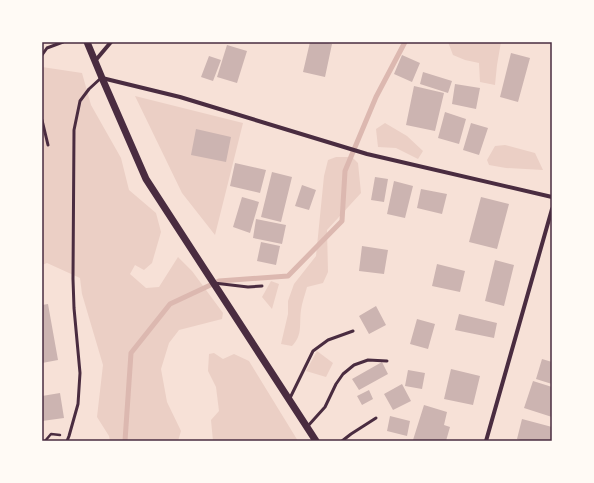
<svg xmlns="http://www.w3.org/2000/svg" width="594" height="483" font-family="'Open Sans',sans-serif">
<rect width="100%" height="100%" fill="#f7e1d7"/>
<path fill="#ebcfc5" d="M 448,42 L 501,42 L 497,65 L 495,85 L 480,82 L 479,63 L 465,60 L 453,55 Z
M 42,67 L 82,73 L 91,105 L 121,158 L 129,190 L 156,213 L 161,232 L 152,263 L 144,270 L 135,265 L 130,274 L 146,288 L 159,287 L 178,257 L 192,271 L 223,313 L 222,319 L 179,330 L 169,343 L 161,369 L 167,402 L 181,431 L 178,441 L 110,441 L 109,436 L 97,417 L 103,365 L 82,294 L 80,278 L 47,263 L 42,265 Z
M 135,96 L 243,123 L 215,235 L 182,193 Z
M 385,123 L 407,136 L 423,151 L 418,159 L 396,148 L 378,147 L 376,129 Z
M 505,145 L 535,153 L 543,170 L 506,168 L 489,165 L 487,160 L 495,146 Z
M 336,157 L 352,157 L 358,163 L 361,193 L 327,230 L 328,272 L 323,283 L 307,287 C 305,295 302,302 301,310 C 299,324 303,335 292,346 L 281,344 L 288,314 L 288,301 L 294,284 L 316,256 L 324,176 L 328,160 Z
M 271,281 L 279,284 L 272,309 L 262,297 Z
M 317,351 L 333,363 L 326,377 L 306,371 Z
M 214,353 L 223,359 L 234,354 L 249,361 L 298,441 L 213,441 L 211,420 L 219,411 L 216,387 L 208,371 L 209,354 Z"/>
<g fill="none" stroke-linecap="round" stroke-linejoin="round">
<path stroke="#dcb8b0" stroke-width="5" d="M 125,441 L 131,353 L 170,304 L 219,281 L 288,276 L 342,221 L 345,171 L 376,97 L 405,42"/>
</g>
<path fill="#ccb4b1" d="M 310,42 L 324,42 L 332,44 L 325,77 L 303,72 Z
M 227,45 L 247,51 L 237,83 L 217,77 Z
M 511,53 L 530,58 L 518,102 L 500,97 Z
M 402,55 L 420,63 L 412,82 L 394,74 Z
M 209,56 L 221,60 L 213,81 L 201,77 Z
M 423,72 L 452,81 L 448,93 L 420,84 Z
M 455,84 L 480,88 L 476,109 L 452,104 Z
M 414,86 L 444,93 L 435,131 L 406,125 Z
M 445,112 L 466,119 L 459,144 L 438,138 Z
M 471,123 L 488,128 L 479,155 L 463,150 Z
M 196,129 L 231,137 L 226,162 L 191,155 Z
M 235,163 L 266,170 L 260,193 L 230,186 Z
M 272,172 L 292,177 L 281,222 L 261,217 Z
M 375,177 L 388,179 L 384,202 L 371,200 Z
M 394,181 L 413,186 L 405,218 L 387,214 Z
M 302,185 L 316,190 L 309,210 L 295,206 Z
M 421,189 L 447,194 L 442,214 L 417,208 Z
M 242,197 L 259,202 L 250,233 L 233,227 Z
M 481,197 L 509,204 L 497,249 L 469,242 Z
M 256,219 L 286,225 L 282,244 L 253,238 Z
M 261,242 L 280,246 L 276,265 L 257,261 Z
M 362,246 L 388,250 L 384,274 L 359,271 Z
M 495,260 L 514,265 L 504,306 L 485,301 Z
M 437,264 L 465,271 L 460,292 L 432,286 Z
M 48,304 L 58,360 L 42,363 L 42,305 Z
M 376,306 L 386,325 L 369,334 L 359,316 Z
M 459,314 L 497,323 L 494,338 L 455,330 Z
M 417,319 L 435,324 L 428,349 L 410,344 Z
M 542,359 L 552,362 L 552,384 L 536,379 Z
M 382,362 L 388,374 L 359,390 L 352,379 Z
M 451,369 L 480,376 L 473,405 L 444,399 Z
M 408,370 L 425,373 L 422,389 L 405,386 Z
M 533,381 L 552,387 L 552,417 L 524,408 Z
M 402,384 L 411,401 L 393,410 L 384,394 Z
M 369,390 L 373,399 L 362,405 L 357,396 Z
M 60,393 L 64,418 L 42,421 L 42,396 Z
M 424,405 L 447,412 L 444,425 L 450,427 L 446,441 L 418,441 L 413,440 Z
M 390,416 L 410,421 L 407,436 L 387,431 Z
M 522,419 L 552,427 L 552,441 L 524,441 L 517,439 Z"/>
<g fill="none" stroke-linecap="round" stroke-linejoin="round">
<path stroke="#4a2c40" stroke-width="2.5" d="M 45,441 L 51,434 L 60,435"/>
<path stroke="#4a2c40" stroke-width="3" d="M 42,55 L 47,48 L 63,42
M 42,120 L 48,145
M 214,283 L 248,287 L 262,286
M 290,398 L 313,351 L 328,340 L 353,331
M 307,427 L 325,407 L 336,384 L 343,374 L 354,365 L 368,360 L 387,361
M 67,441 L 69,436 L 78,404 L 80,373 L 74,308 L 73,279 L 74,130 L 80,101 L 89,89 L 101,78
M 342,441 L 351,434 L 376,418"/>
<path stroke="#4a2c40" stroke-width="4" d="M 95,61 L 111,42
M 102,78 L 180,97 L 367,154 L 552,197
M 486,441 L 552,209"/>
<path stroke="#4a2c40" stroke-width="7" d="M 87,42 L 102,78 L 146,179 L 316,441"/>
</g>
<rect width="594" height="483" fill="none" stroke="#fffaf5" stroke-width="86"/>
<rect x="43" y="43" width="508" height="397" fill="none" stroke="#4a2c40" stroke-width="1.5"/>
</svg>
